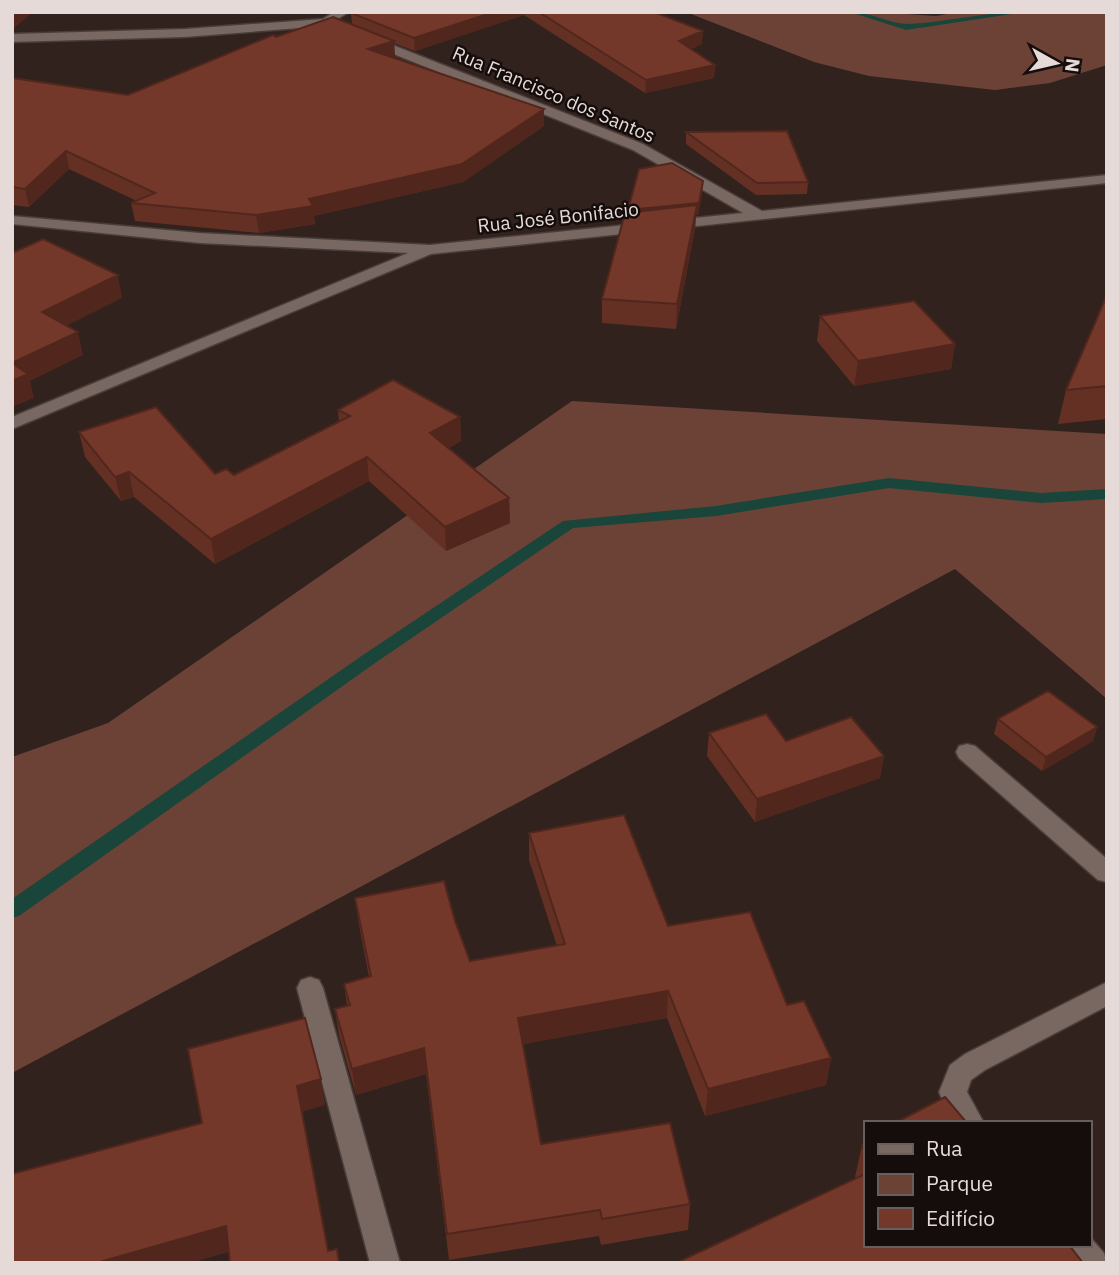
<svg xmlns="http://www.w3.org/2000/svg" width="1119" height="1275" font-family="'IBM Plex Sans',sans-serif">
<rect width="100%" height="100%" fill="#31221e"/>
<path fill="#6c4237" d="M 686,12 L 875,12 L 936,16 L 958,12 L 1107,12 L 1107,65 L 1050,83 L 995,90 L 869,76 L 814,62 Z
M 572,401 L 1107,434 L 1107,699 L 955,569 L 12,1073 L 12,757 L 108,723 Z"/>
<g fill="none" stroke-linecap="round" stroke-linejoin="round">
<path fill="#19453a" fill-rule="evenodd" d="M 850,12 C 871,12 890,24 909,24 C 948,22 986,12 1025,12 L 906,30 Z
M 889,478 L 1041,493 L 1107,489 L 1107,499 L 1041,503 L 889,488 L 716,516 L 573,528 L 375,663 L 19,916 L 12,918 L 12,899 L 363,655 L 563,521 L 716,506 Z"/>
<g stroke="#493d3a" stroke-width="3">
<path id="minor" d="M 334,12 L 349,12 L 326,26 L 185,37 L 12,42 L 12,34 L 185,29 L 323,19 Z
M 370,36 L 643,144 L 762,211 L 1107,175 L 1107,183 L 431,254 L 12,429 L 12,417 L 408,253 L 200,243 L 12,224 L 12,216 L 200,233 L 430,245 L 743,213 L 633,150 L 366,43 L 366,37 Z
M 967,744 L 975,746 L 1107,859 L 1107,882 L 1098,880 L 959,758 L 956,752 L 959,746 Z
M 310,977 L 319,980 L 323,988 L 400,1263 L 370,1263 L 297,988 L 301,980 Z
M 1107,982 L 1107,1006 L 985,1070 L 971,1080 L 967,1092 L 984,1123 L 952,1123 L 939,1092 L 950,1065 L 965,1054 Z
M 1089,1236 L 1104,1253 L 1107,1263 L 1074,1263 L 1063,1245 L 1089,1245 Z"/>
</g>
<use href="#minor" fill="#796762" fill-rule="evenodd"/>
</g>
<path fill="#643024" d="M 355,12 L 654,12 L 702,44 L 691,49 L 715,65 L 714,78 L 645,93 L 524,15 L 415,51 L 394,43 L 395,57 L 393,58 L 544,126 L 463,182 L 314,216 L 315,224 L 259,233 L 135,221 L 131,203 L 137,201 L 69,169 L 29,207 L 12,205 L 12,78 L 128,95 L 276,37 L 352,24 L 351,13 Z
M 686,132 L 808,182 L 807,194 L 756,195 L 686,144 Z
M 702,193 L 698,215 L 696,215 L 695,229 L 676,329 L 602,323 L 602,299 L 628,210 Z
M 1107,295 L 1107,419 L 1058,424 L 1066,390 Z
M 820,316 L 955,344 L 951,369 L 854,386 L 817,341 Z
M 338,410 L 460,417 L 461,441 L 449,448 L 509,498 L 510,523 L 446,551 L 369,481 L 215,564 L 134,497 L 121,501 L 85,457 L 79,432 L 215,474 L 234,475 L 339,422 Z
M 998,719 L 1097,727 L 1093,741 L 1042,771 L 994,734 Z
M 709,733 L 786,741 L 884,756 L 880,778 L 755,822 L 707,756 Z
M 529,833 L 787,1005 L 831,1058 L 826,1085 L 705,1116 L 667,1018 L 523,1044 L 541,1144 L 690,1204 L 688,1230 L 601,1245 L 599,1236 L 449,1260 L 426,1074 L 356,1095 L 339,1035 L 335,1009 L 347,1005 L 344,984 L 369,977 L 359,925 L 355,898 L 455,921 L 470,961 L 557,946 L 529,860 Z
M 865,1143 L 865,1245 L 855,1177 L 862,1145 Z"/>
<path fill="#51271d" d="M 12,12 L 33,12 L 12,30 Z
M 494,12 L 524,12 L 524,15 L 415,51 L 414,38 Z
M 703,31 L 702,44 L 679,54 L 679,41 Z
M 394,41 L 395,57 L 369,66 L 368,49 Z
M 715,65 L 714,78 L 645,93 L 646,80 Z
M 544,109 L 544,126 L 463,182 L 314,216 L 315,224 L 259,233 L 256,215 L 309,199 Z
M 66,151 L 69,169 L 29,207 L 25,189 Z
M 703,181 L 702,193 L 698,215 L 696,215 L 695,229 L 676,329 L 677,304 L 628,222 L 628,210 Z
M 118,275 L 122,298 L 48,335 L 42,312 Z
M 78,332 L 83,355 L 30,381 L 34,398 L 12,407 L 12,363 Z
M 955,344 L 951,369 L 854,386 L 858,361 Z
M 460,417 L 461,441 L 432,458 L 430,433 Z
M 367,457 L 369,481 L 215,564 L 211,539 Z
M 129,472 L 134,497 L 121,501 L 115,477 Z
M 509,498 L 510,523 L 446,551 L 445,527 Z
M 1097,727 L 1093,741 L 1042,771 L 1046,757 Z
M 884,756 L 880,778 L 755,822 L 757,799 Z
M 668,991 L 667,1018 L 519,1045 L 518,1018 Z
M 424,1048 L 426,1074 L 356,1095 L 352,1069 Z
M 831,1058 L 826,1085 L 705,1116 L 708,1089 Z
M 321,1079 L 325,1105 L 302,1112 L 297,1086 Z
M 226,1226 L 232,1251 L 191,1263 L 96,1263 Z"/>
<path fill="#74382a" stroke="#51271d" stroke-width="2" d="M 355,12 L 494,12 L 414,38 L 351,13 Z
M 539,12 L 654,12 L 703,31 L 679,41 L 715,65 L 646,80 Z
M 333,17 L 394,41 L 368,49 L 544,109 L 462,164 L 309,199 L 313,206 L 256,215 L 131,203 L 155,193 L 66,151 L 25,189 L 12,187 L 12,78 L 128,95 L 273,35 L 276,37 Z
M 787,131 L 808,182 L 757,183 L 686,132 Z
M 672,163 L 703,181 L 699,203 L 628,210 L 639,169 Z
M 697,205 L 677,304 L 602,299 L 625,213 Z
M 43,239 L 118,275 L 42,312 L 78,332 L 12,363 L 12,253 Z
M 1107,295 L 1107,386 L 1066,390 Z
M 914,301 L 955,344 L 858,361 L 820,316 Z
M 12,363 L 28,374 L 12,381 Z
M 393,380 L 460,417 L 430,433 L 509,498 L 445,527 L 367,457 L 211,539 L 129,472 L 115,477 L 79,432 L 156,407 L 215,474 L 226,469 L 234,475 L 350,416 L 338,410 Z
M 1048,691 L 1097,727 L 1046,757 L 998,719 Z
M 766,714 L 786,741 L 851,717 L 884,756 L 757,799 L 709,733 Z
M 624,815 L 668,926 L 750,912 L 787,1005 L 804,1001 L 831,1058 L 708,1089 L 668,991 L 518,1018 L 541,1144 L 670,1123 L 690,1204 L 602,1219 L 600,1210 L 447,1234 L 424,1048 L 352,1069 L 335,1009 L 350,1005 L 344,984 L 371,976 L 355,898 L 444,881 L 455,921 L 470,961 L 565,944 L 529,833 Z
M 305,1018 L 321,1079 L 297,1086 L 328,1251 L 337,1249 L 339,1263 L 230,1263 L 226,1226 L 96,1263 L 12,1263 L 12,1174 L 202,1123 L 188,1049 Z
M 945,1097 L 967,1123 L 895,1123 Z
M 865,1143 L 865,1154 L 862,1145 Z
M 865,1174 L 865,1245 L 1069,1245 L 1083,1263 L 676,1263 Z"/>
<g text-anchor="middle" stroke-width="5" stroke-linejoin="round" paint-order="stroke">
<g font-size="19" fill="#e5dad7" stroke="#140d0b">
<text transform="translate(554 94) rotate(23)" y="7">Rua Francisco dos Santos</text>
<text transform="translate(558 217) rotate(-6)" y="7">Rua José Bonifacio</text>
</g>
</g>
<rect width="1119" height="1275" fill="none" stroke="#e5dad7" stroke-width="28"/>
<rect x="864" y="1121" width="228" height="126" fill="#140d0b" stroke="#685f5d" stroke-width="2"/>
<rect x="878" y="1144" width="35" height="10" fill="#796762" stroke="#685f5d" stroke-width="2"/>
<text x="926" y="1156" font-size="21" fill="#e5dad7">Rua</text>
<rect x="878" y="1174" width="35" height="21" fill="#6c4237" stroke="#685f5d" stroke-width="2"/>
<text x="926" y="1191" font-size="21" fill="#e5dad7">Parque</text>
<rect x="878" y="1208" width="35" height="21" fill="#74382a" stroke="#685f5d" stroke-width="2"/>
<text x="926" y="1226" font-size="21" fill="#e5dad7">Edifício</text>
<g transform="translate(1056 63) rotate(98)" stroke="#140d0b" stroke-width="5" paint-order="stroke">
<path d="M0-5L12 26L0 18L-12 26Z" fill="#e5dad7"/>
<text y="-10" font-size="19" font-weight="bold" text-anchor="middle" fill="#e5dad7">N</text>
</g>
</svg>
